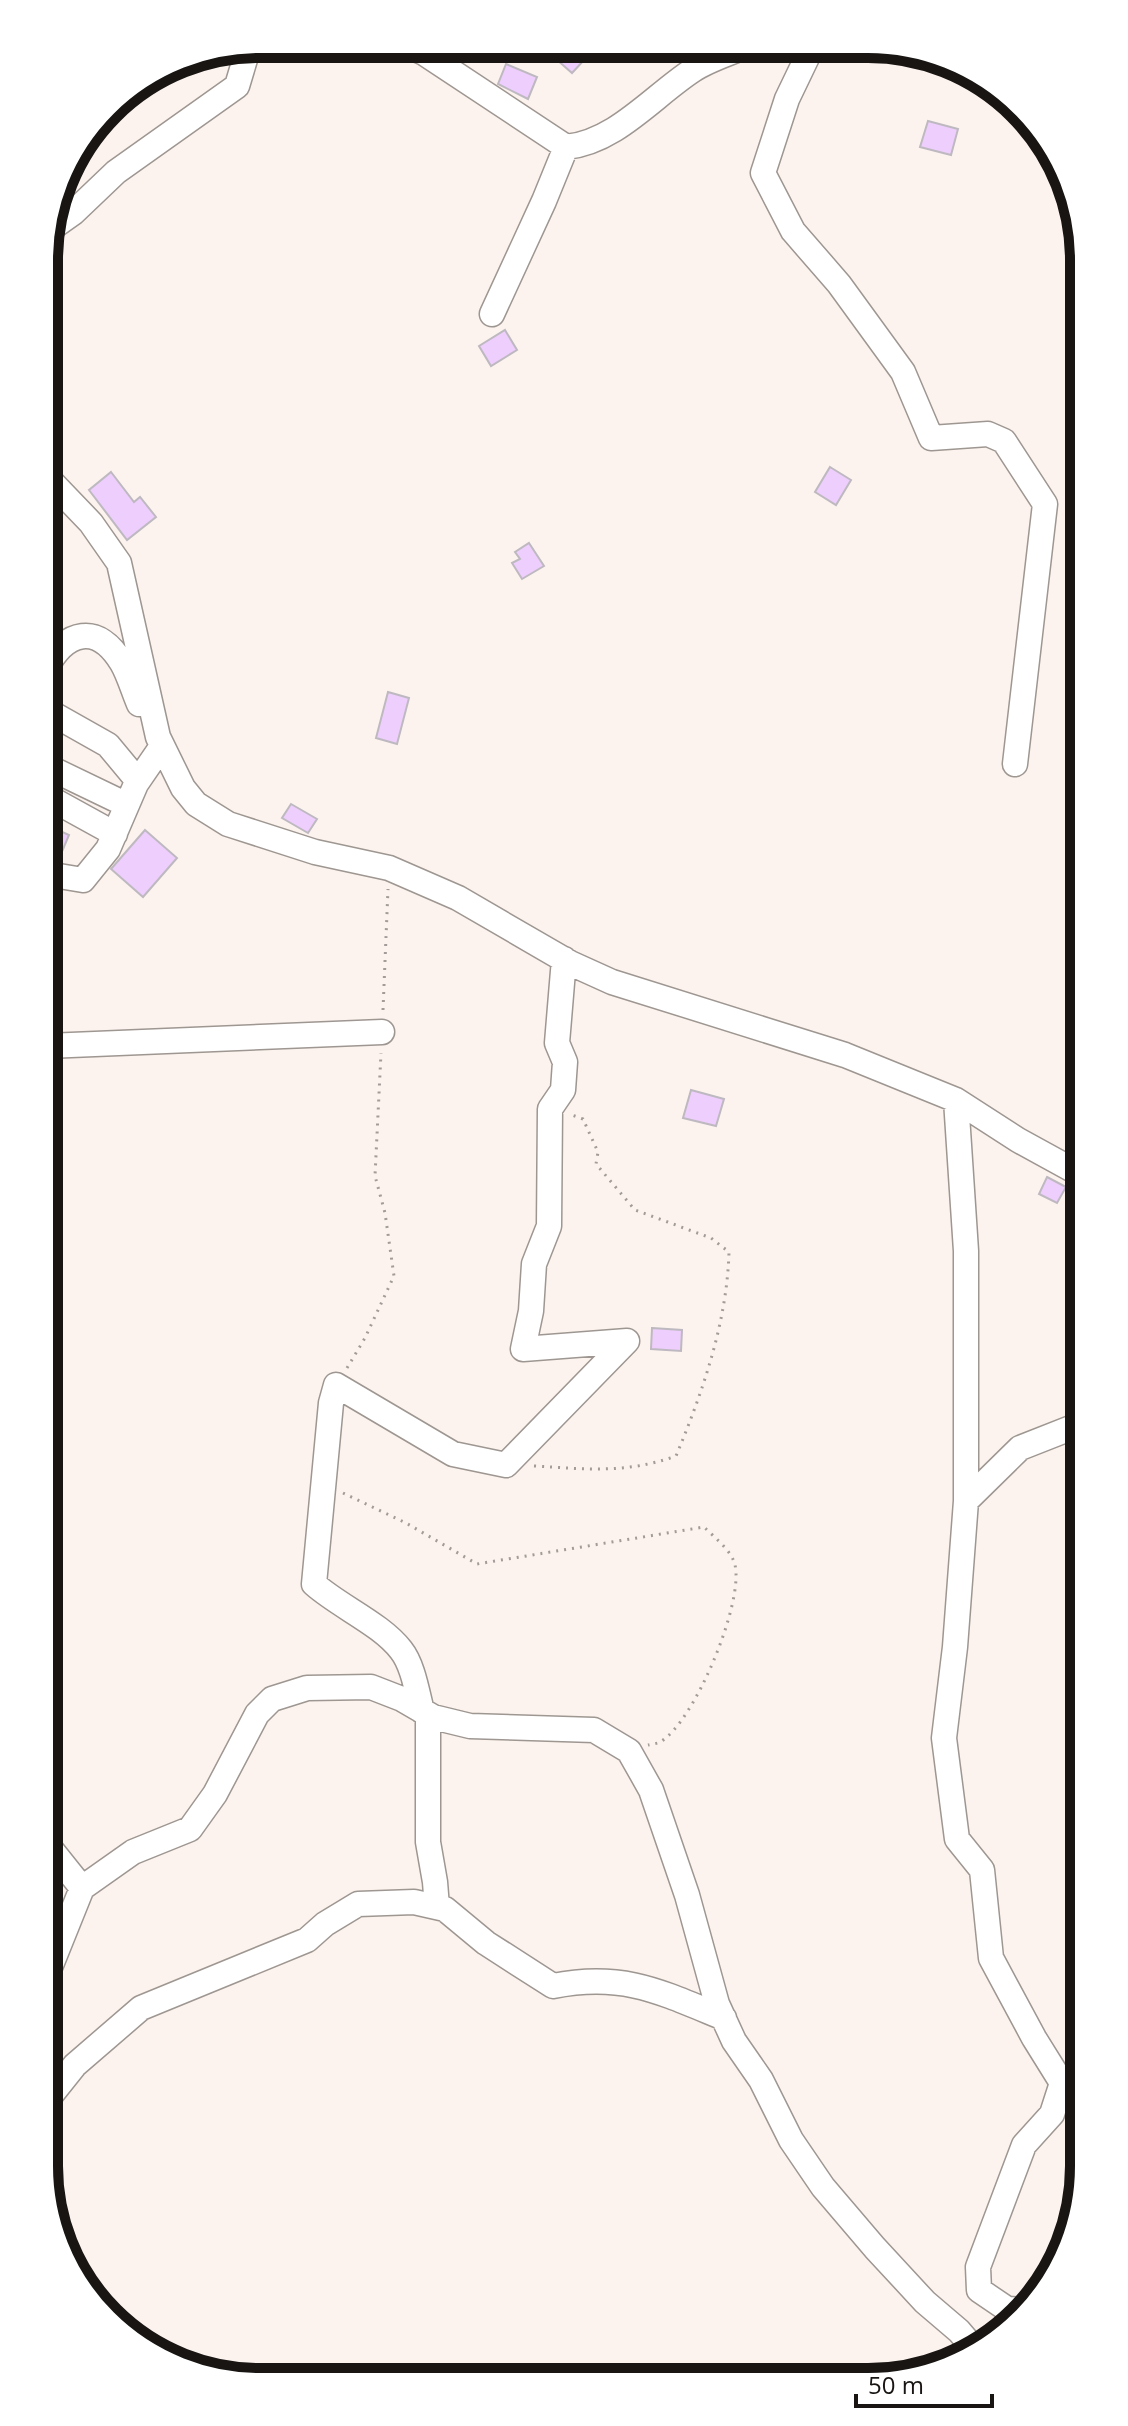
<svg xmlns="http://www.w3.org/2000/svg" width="1128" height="2426" font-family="'Open Sans',sans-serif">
<rect width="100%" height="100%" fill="#fcf3ee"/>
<path fill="#eecefc" stroke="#beb9c0" stroke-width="2" d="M 568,46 L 597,46 L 572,73 L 556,59 Z
M 506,64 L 537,77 L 528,99 L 498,84 Z
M 928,121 L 958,129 L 951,155 L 920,147 Z
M 505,330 L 517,350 L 491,366 L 479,346 Z
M 830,467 L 851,480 L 836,505 L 815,492 Z
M 111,472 L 134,502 L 140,497 L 156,517 L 127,540 L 89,490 Z
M 529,543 L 544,566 L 522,579 L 512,563 L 520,559 L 515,552 Z
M 388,692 L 409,698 L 397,744 L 376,738 Z
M 291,804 L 317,819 L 308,833 L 282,818 Z
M 47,825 L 69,835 L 58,861 L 47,858 Z
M 145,830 L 177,858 L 143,897 L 111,869 Z
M 691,1090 L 724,1099 L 716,1126 L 683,1118 Z
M 1047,1177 L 1066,1187 L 1057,1203 L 1039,1194 Z
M 652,1328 L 682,1330 L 681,1351 L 651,1349 Z"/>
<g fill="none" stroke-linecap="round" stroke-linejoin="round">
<g stroke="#9e9691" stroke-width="27">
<path id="minor" d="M 406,45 L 424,53 L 566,147 C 616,142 653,96 693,70 C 708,60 728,54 744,47
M 812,47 L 787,99 L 763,173 L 793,231 L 839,284 L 903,372 L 931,438 L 988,434 L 1004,441 L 1045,504 L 1015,764
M 49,230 L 73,213 L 116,172 L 237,86 L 249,46
M 492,314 L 544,201 L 566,147
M 45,475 L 91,523 L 119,563 L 158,737 L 183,788 L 196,804 L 228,824 L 315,852 L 389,868 L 458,898 L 570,963 L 612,982 L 845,1055 L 956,1100 L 1018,1140 L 1080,1174
M 46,668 C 66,631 97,622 122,663 C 129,675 133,690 139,704
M 46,710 L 108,745 L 138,781
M 46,766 L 127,805
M 46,796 L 115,834
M 47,874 L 83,880 L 108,849 L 136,784 L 162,746
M 47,1046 L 382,1032
M 956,1100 L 966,1251 L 966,1501 L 1020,1448 L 1081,1424
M 966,1501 L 955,1647 L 944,1738 L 957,1839 L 982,1870 L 991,1958 L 1034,2038 L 1062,2083 L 1052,2114 L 1024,2145 L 978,2267 L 979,2290 L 1007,2309 L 1026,2310
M 422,1711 C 417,1692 413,1665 401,1650 C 381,1624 340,1607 314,1584 L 331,1403 L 336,1385 L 453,1454 L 506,1465 L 627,1341 L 523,1349 L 531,1311 L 534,1264 L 549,1226 L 550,1109 L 563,1090 L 565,1062 L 557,1043 L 564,959
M 428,1714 L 428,1842 L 435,1882 L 437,1907
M 50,1848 L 82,1888 L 51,1965
M 82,1888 L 133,1852 L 190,1829 L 215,1794 L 257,1714 L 272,1699 L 307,1688 L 371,1687 L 402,1699 L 433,1717 L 470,1726 L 594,1730 L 629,1751 L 651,1790 L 687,1895 L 717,2004 L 734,2041 L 761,2080 L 791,2140 L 823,2187 L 875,2248 L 925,2302 L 959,2331 L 976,2351
M 51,2095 L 75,2065 L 141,2008 L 307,1940 L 325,1924 L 358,1904 L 414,1902 L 445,1909 L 486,1943 L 553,1986 C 623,1972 661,1992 724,2018"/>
</g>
<path stroke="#a29b97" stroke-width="3" stroke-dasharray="2 6" stroke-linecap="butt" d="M 383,1010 L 388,889
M 347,1368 L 365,1338 L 394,1276 L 385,1213 L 375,1176 L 381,1053
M 534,1466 C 586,1469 626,1474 676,1456 C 703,1391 727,1322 729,1252 L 711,1238 L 635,1210 L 596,1164 L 598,1152 L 583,1119 L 572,1115
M 343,1493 L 406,1523 L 477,1564 L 704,1527 C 714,1537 732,1551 735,1565 C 744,1603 694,1723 660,1742 C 656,1744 652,1744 648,1745"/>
<use href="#minor" stroke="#fff" stroke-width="24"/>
</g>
<path d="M0 0H1128V2426H0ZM260 58H868A202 202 0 0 1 1070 260V2166A202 202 0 0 1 868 2368H260A202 202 0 0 1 58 2166V260A202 202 0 0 1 260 58Z" fill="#fff" fill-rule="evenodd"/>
<path fill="none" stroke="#181513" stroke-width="10" d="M260 58H868A202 202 0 0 1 1070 260V2166A202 202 0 0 1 868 2368H260A202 202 0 0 1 58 2166V260A202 202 0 0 1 260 58Z"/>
<path d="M856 2394v12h136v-12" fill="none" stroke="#181513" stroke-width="4"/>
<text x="868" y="2394" font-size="24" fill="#181513" stroke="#ffffff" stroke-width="6" paint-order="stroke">50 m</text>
</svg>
